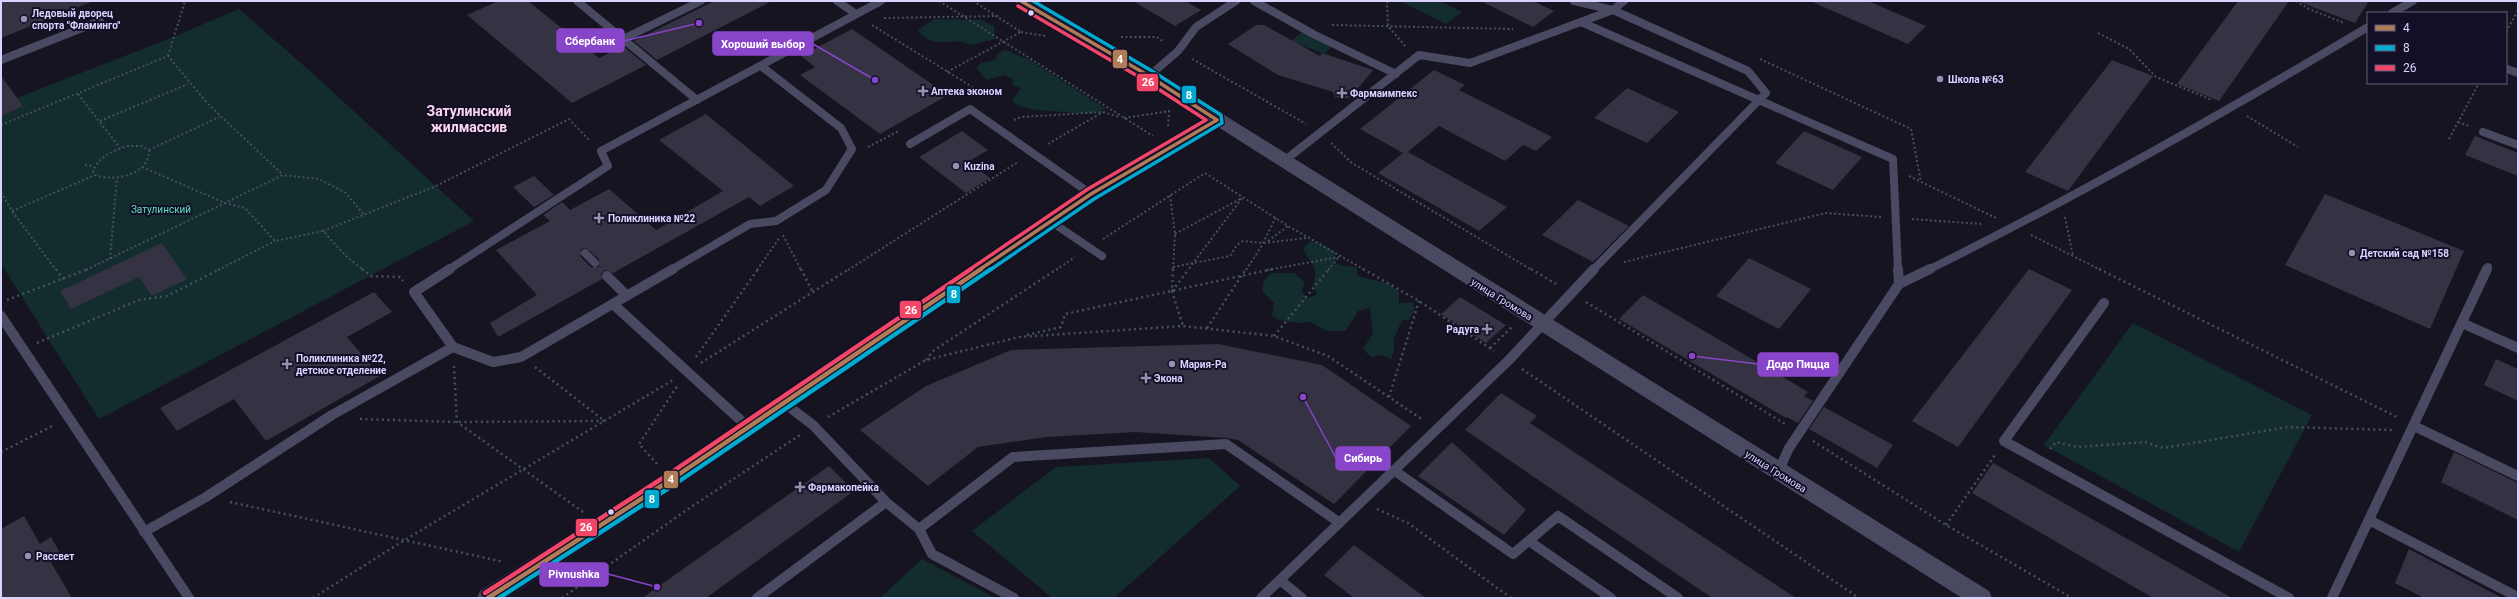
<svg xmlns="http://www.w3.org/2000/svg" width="2519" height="599" font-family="Roboto,sans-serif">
<rect width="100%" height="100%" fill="#161421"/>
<path fill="#132c2d" d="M 1400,1 L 1440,1 L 1462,12 L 1446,24 Z
M 239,9 L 310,71 L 474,221 L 99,419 L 1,264 L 1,116 L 23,106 L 17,98 L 173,37 Z
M 934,19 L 981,20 L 994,26 L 995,39 L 971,45 C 952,35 934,52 918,30 Z
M 1306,29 L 1336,42 L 1324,54 L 1291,41 Z
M 1005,50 L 1030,60 L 1106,109 L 1090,114 L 1037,110 L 1022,107 L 1012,101 L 1021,88 L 1013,86 L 1012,79 L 1005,75 L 986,80 L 977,68 L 980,63 L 995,60 L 998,53 Z
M 1311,241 L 1326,246 L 1335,252 L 1335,263 L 1344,266 L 1357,267 L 1357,276 L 1389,284 L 1399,292 L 1399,303 L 1413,302 L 1415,309 L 1409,320 L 1402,320 L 1394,339 L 1394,351 L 1391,359 L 1382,355 L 1371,357 L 1363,349 L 1373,333 L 1370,308 L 1358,311 L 1346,331 L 1327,331 L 1311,322 L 1297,323 L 1279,320 L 1272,316 L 1274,303 L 1262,291 L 1264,280 L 1272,273 L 1294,273 L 1305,283 L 1302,292 L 1308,298 L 1317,294 L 1313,285 C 1320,265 1310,265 1303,248 Z
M 2133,323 L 2312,415 L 2239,552 L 2044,445 Z
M 1209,458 L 1240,486 L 1114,598 L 1052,598 L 972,531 L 1056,467 Z
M 922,559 L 995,598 L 880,598 Z"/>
<path fill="#343243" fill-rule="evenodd" d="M 1,1 L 91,1 L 91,2 L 1,38 Z
M 498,1 L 528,1 L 599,58 L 623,46 L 646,65 L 572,103 L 467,15 Z
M 714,1 L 772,1 L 657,60 L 634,41 Z
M 1133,1 L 1185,1 L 1201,10 L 1175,26 Z
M 1481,1 L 1533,1 L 1554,11 L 1533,27 Z
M 1810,1 L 1868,1 L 1926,26 L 1908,44 Z
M 2238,1 L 2289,1 L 2219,101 L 2177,84 Z
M 2302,1 L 2369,1 L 2355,23 L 2302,3 Z
M 1256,25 L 1264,25 L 1320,56 L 1322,53 L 1373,70 L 1351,97 L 1343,99 L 1335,97 L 1333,92 L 1278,75 L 1228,44 Z
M 852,29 L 936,87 L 948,95 L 880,134 L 800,75 L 815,67 L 801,56 Z
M 2112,60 L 2153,76 L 2068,191 L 2025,172 Z
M 1434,70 L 1465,85 L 1459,90 L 1552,137 L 1536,151 L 1523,145 L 1505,161 L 1439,126 L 1408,152 L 1507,207 L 1479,231 L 1378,173 L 1403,153 L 1360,129 Z
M 1,76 L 23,106 L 1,116 Z
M 1627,88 L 1679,112 L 1647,143 L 1594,118 Z
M 706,114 L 794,186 L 760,206 L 749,197 L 613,273 L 605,270 L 601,274 L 602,279 L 498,337 L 490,323 L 537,295 L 496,250 L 550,221 L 543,215 L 562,202 L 570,210 L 609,189 L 656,230 L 723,191 L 659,140 ZM 586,248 L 599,259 L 599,267 L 591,267 L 581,257 L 581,249 Z
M 962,131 L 988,150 L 968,162 L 990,178 L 966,193 L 919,157 Z
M 1804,131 L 1862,157 L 1833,190 L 1775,163 Z
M 2475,136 L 2518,153 L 2518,176 L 2465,155 Z
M 534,176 L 554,195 L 534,207 L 513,187 Z
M 2325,194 L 2464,251 L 2430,329 L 2285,265 Z
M 1578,200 L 1629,226 L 1593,262 L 1542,235 Z
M 162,243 L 187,279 L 152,296 L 139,277 L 71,309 L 60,291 Z
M 1749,258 L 1811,289 L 1779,329 L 1716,296 Z
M 2029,269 L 2072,290 L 1958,447 L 1912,421 Z
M 374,292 L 392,312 L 347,337 L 380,376 L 266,441 L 234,399 L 177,431 L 160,408 Z
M 1643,295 L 1808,392 L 1804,396 L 1813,401 L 1798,423 L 1787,417 L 1786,418 L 1619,319 Z
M 1460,297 L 1506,325 L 1486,343 L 1441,314 Z
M 1218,344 L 1322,365 L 1411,426 L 1334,504 L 1238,440 L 1226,438 L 1136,432 L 1046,437 L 978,447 L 928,486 L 860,430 L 926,386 L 1011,350 Z
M 2496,359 L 2518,369 L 2518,401 L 2484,385 Z
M 1501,393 L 1537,416 L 1530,423 L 1796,598 L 1712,598 L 1465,430 Z
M 1824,407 L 1893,445 L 1877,468 L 1809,429 Z
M 1452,442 L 1526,510 L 1504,535 L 1418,476 Z
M 2454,452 L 2518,483 L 2518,520 L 2441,482 Z
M 1993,463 L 2232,598 L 2153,598 L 1972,493 Z
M 829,466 L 854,491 L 706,598 L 642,598 Z
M 24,516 L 40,544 L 51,537 L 60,553 L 49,559 L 72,598 L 1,598 L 1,529 Z
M 1354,545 L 1426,598 L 1354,598 L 1324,575 Z
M 2409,549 L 2502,598 L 2424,598 L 2395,583 Z"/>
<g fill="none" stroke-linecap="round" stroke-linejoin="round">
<path stroke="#44505f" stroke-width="2" stroke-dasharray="2 2.5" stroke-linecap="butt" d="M 939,1 L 1153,136
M 1387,1 L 1388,26 L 1406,47
M 2296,1 L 2309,9 L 2344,23
M 884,18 L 998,16
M 872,25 L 974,88 L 966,93
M 1332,25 L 1513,29
M 1021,32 L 1046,36
M 2506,32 L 2518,10
M 2098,33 L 2129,49 L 2156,77 L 2212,100
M 1121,37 L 1157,37 L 1164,42
M 168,56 L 185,1
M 1192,59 L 1306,124
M 1760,59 L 1911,129 L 1921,182
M 947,72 L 1021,32 L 973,1
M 78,94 L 120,148
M 2247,116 L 2298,147
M 1124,118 L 1170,111
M 1014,120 L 1021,117 L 1103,112 L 1119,117
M 100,121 L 188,84
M 2458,122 L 2469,126
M 1,125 L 168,56 L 208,104 L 283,175
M 1168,126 L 1169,110
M 2449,139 L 2479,83
M 1331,143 L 1352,163 L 1532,270
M 1048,144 L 1103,112
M 127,146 L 141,146 L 149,150 C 150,175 114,182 95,175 L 93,171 C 99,156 113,151 127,146 Z
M 868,147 L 899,131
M 149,150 L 219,117
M 85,165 L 94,166
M 142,167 L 225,203 L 245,208 L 275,241 L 323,231 L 346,256 L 363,270
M 1909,176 L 1996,218
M 1,192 L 12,211 L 56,270
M 1170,195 L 1175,234 L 1173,270
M 12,211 L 95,175
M 2065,217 L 2073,256
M 1912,219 L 1982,224
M 323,231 L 436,186 L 569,119 L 589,140
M 1175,234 L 1242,198 L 1188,270
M 783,235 L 801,270
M 2031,235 L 2101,270
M 1103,239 L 1205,173 L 1288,226 L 1365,270
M 1268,241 L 1288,226
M 110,259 L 117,178
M 1624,262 L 1826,213 L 1881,217
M 1173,267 L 1230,256 L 1237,245 L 1243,241 L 1263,243 L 1307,238
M 86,270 L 283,175 L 319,179 L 346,193 L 364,215
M 218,270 L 275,241
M 757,270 L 780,237
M 848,270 L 1018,162
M 1056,270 L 1075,257
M 1246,270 L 1261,247 L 1276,217
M 1267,270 L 1339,257
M 1328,270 L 1339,257"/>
<path stroke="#44505f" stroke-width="2.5" stroke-dasharray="2 3.5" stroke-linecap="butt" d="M 56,269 L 64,280
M 362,269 L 371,276 L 400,277 L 403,281
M 801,269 L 813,293
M 1173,269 L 1172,291 L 1183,326
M 1363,269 L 1419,301 L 1494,351
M 1531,269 L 1556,284
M 2099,269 L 2399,418
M 1172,291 L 1189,269
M 7,300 L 88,269
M 1586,302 L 1785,424
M 1207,328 L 1246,269
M 1027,335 L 1061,327 L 1065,314 L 1273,269
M 1274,336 L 1329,269
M 37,343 L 139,300 L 167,296 L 220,269
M 1490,348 L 1513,326
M 696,357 L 758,269
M 926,360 L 933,351 L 1057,269
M 701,363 L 849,269
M 454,366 L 457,422 L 583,512
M 535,367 L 602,419
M 1522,369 L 1859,598
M 1389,397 L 1419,301
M 828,417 L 926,360 L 1019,337 L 1183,326 L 1274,336 L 1328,356 L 1423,420
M 360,419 L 457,422 L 604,421
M 1813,441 L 1946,525 L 2072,598
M 2050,449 L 2056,442 L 2078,447 L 2145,442 L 2163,448 L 2288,427 L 2393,430
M 1,452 L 54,425
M 657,464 L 639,444 L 678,385
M 230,502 L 504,562
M 1377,509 L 1408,523 L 1511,598
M 1946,525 L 1995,455
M 313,598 L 403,541 L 673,380
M 562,598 L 688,509 L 800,435"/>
<path stroke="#4a4962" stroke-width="8" d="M 577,1 L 697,100
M 837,1 L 856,14
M 1254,1 L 1313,34 L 1396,74
M 1574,1 L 1613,10 L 1748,71 L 1766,93 L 1593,270
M 2392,13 L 2413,1
M 1581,22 L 1893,159 L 1898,270
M 623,39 L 701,1
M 1,60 L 100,21
M 2507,69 L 2518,73
M 1149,76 L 1178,51 L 1196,27 L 1236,1
M 2483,132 L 2518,145
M 910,144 L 970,109 L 1091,194
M 1284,161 L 1419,55 L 1470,63 L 1613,10 L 1624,1
M 1050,221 L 1102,256
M 585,253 L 595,263
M 448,270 L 608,166 L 601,151 L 881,1
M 671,270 L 750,224 L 776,221 L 826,190 L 852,149 L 841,128 L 761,66
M 1928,270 C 2078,196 2224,113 2368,27
M 2487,270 L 2488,267"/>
<path stroke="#4a4962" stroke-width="10" d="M 450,269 L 414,292 L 453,347
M 1898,269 L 1899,284
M 607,276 L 627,296
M 2104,303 L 2004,441 L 2289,598
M 613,304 L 748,427
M 1,316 L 189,598
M 2462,323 L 2518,348
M 784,403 L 813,425 L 886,502 L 919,529 L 932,554 L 1014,598
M 2414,426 L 2518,476
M 1395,471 L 1513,554 L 1558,516 L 1678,598
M 1778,472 L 1789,448 L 1899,284 L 1930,269
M 2369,520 L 2518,597
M 919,529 L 1013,457 L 1226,444 L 1340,523
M 144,532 L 206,497 L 332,415 L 453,347 L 493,362 L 521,357 L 673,269
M 1529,541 L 1611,598
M 1280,580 L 1302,598
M 757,598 L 886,502
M 1261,598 L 1509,360 L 1594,269
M 2332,598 L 2487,269"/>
<path fill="#4a4962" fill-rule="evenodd" d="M 1013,1 L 1032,1 L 1155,72 L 1989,591 L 1992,598 L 1962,598 L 1218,127 L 1097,198 L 677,487 L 507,598 L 477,598 L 480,591 L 661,475 L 1085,190 L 1206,119 Z"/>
<g stroke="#130f26" stroke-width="6">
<path id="bus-1-far1" d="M 1021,1 L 1149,76 L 1217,120
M 979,270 L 1091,194 L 1217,120"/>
</g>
<g stroke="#130f26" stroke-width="8">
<path id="bus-1" d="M 488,598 L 669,481 L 981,269"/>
</g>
<g stroke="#130f26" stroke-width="6">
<path id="bus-2-far1" d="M 990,270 L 1094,199 L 1222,123 L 1221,115 L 1152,71 L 1033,1"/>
</g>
<g stroke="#130f26" stroke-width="8">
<path id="bus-2" d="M 499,598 L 672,486 L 991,269"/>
</g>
<g stroke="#130f26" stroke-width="6">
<path id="bus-3-far1" d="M 969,270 L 1088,189 L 1206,120 L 1146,81 L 1018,6"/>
</g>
<g stroke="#130f26" stroke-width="8">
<path id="bus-3" d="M 485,593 L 666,476 L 971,269"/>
</g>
<use href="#bus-1-far1" stroke="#b07c57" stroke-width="3.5"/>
<use href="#bus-1" stroke="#b07c57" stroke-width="4.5"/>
<use href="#bus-2-far1" stroke="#00a9ce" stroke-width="3.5"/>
<use href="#bus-2" stroke="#00a9ce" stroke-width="4.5"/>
<use href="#bus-3-far1" stroke="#f34667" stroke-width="3.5"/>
<use href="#bus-3" stroke="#f34667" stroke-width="4.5"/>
</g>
<g fill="#d9d4ff" stroke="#130f26" stroke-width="1.5">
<circle cx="1031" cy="13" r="3.5"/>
<circle cx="611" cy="512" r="3.5"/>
</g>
<g fill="#9591b1" stroke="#130f26" stroke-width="1.5">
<circle cx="24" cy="19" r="4"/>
<circle cx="1940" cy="79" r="4"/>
<path d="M921 85h4v4h4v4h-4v4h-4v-4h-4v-4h4z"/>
<path d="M1340 87h4v4h4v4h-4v4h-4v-4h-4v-4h4z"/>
<circle cx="956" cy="166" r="4"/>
<path d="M597 212h4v4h4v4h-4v4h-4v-4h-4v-4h4z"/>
<circle cx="2352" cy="253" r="4"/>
<path d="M1485 323h4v4h4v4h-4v4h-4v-4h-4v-4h4z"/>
<path d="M285 358h4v4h4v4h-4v4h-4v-4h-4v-4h4z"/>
<circle cx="1172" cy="364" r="4"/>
<path d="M1144 372h4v4h4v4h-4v4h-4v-4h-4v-4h4z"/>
<path d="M798 481h4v4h4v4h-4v4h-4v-4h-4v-4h4z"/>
<circle cx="28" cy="556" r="4"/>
</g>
<g text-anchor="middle" stroke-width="4" stroke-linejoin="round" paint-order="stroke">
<g font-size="10" font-weight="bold" fill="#d9d4ff" stroke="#130f26" text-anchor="start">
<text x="32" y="17">Ледовый дворец<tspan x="32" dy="12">спорта "Фламинго"</tspan></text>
<text x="1948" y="83">Школа №63</text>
<text x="931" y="95">Аптека эконом</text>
<text x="1350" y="97">Фармаимпекс</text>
<text x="964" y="170">Kuzina</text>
<text x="608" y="222">Поликлиника №22</text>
<text x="2360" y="257">Детский сад №158</text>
<text x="1479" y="333" text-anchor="end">Радуга</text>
<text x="296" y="362">Поликлиника №22,<tspan x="296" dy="12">детское отделение</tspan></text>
<text x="1180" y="368">Мария-Ра</text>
<text x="1154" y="382">Экона</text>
<text x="808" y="491">Фармакопейка</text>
<text x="36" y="560">Рассвет</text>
</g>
<g font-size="10" fill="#5fe0c0" stroke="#130f26">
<text x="161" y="213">Затулинский</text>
</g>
<g font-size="10" fill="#d9d4ff" stroke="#130f26">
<text transform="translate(1502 299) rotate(32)" y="4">улица Громова</text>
<text transform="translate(1776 471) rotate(32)" y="4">улица Громова</text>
</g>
<g font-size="14" font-weight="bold" fill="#ffd6f0" stroke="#130f26">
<text x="469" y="116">Затулинский<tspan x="469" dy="16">жилмассив</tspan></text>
</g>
</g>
<path fill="none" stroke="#8945c9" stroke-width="1.5" d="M699 23L624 41M875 80L813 44M1692 356L1758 364M1303 397L1336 458M657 587L608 574"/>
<g fill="#8945c9" stroke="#130f26" stroke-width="1.5">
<circle cx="699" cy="23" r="4"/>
<circle cx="875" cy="80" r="4"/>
<circle cx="1692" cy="356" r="4"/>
<circle cx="1303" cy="397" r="4"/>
<circle cx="657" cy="587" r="4"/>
</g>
<g fill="#8945c9" stroke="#8945c9" stroke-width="1.5">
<rect x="557" y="29" width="67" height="23" rx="4"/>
<rect x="713" y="32" width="100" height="23" rx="4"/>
<rect x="1758" y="353" width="80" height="23" rx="4"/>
<rect x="1336" y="447" width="54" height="23" rx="4"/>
<rect x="540" y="563" width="68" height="23" rx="4"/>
</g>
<g font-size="11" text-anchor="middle" font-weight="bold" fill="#fff">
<text x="590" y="45">Сбербанк</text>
<text x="763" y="48">Хороший выбор</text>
<text x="1798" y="368">Додо Пицца</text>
<text x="1363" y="462">Сибирь</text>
<text x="574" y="578">Pivnushka</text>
</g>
<g stroke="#130f26" stroke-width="1.5">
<rect x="1112" y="49" width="16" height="20" rx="4" fill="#b07c57"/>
<rect x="1136" y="73" width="23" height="19" rx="4" fill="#f34667"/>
<rect x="1181" y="85" width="16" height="19" rx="4" fill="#00a9ce"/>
<rect x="946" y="285" width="15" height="19" rx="4" fill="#00a9ce"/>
<rect x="899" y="300" width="23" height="19" rx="4" fill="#f34667"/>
<rect x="663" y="470" width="16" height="19" rx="4" fill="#b07c57"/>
<rect x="644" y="489" width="16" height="20" rx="4" fill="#00a9ce"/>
<rect x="575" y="518" width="23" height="19" rx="4" fill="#f34667"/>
</g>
<g font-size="11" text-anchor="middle" font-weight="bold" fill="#fff">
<text x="1120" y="63">4</text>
<text x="1148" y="86">26</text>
<text x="1189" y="99">8</text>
<text x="954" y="298">8</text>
<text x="911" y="314">26</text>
<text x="671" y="483">4</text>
<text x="652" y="503">8</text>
<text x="586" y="531">26</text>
</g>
<rect width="2519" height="599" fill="none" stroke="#d9d4ff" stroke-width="4"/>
<rect x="2367" y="12" width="140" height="72" fill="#130f26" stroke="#625e7d"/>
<rect x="2375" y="25" width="20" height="6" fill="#b07c57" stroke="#625e7d"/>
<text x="2403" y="32" font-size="12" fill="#d9d4ff">4</text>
<rect x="2375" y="45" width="20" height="6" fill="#00a9ce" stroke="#625e7d"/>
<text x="2403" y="52" font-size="12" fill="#d9d4ff">8</text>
<rect x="2375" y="65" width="20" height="6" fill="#f34667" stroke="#625e7d"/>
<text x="2403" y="72" font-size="12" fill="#d9d4ff">26</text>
</svg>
